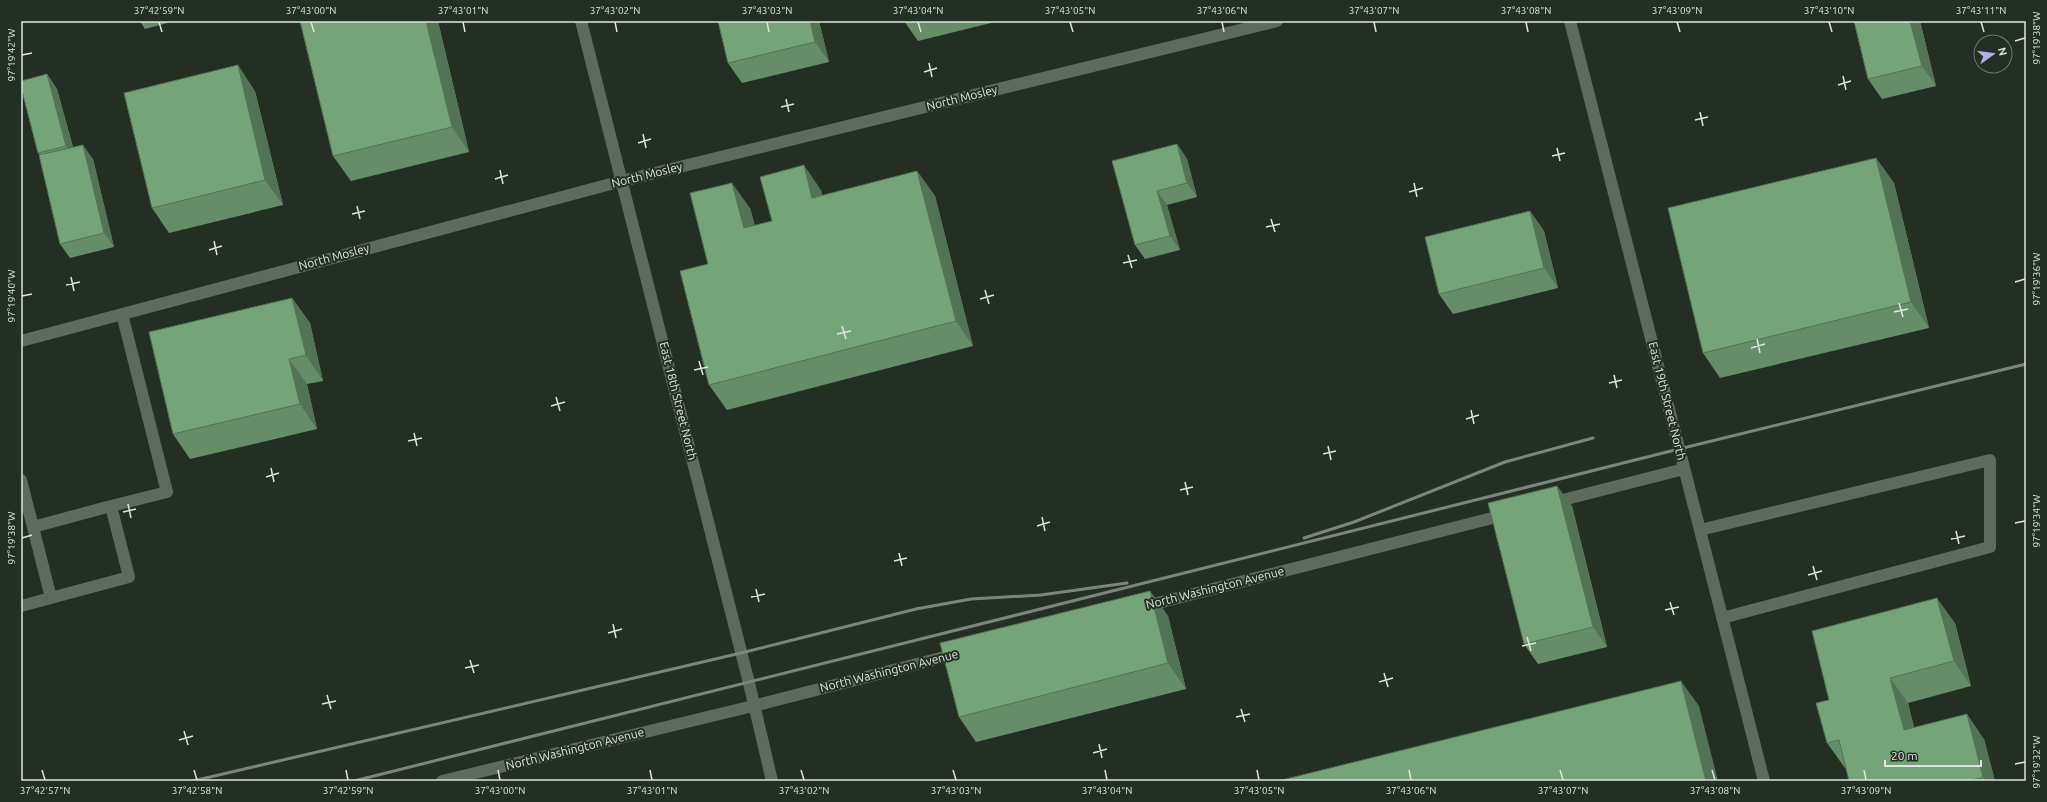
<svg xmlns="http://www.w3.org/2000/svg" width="2047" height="802" font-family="Ubuntu,sans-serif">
<rect width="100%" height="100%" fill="#242f24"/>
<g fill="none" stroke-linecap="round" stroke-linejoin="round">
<path stroke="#5d6a5d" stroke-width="12" d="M 581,21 L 749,683 L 772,781
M 1570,21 L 1764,781
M 21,341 L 622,181 L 1277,21
M 21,480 L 51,598
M 1551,503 L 1684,469
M 33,527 L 111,506
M 1700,530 L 1990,460 L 1990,547 L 1722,618
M 21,606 L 129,577 L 111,506 L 167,492 L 122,314
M 1142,607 L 1508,514
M 442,781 L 753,706 L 960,653"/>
<path stroke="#7c857c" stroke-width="3" d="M 1304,538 L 1354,522 L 1505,462 L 1593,438
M 193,781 L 741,653 L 916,609 L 971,599 L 1041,595 L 1127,583
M 354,781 L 1679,449 L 2026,364"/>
</g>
<path fill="#658d67" d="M 140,21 L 175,21 L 145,29 Z
M 300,21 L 438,21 L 469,152 L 351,181 L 333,156 Z
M 718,21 L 819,21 L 829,62 L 742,83 L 728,63 Z
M 904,21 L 999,21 L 918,41 Z
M 1854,21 L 1920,21 L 1936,86 L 1882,99 L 1868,79 Z
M 47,74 L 57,89 L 73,147 L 93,159 L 114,247 L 70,258 L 60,244 L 40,155 L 38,153 Z
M 255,91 L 283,205 L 169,233 L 152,208 Z
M 1177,144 L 1187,159 L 1197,197 L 1167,205 L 1180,250 L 1145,259 L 1135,245 Z
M 1876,158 L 1894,183 L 1929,328 L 1720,378 L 1703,353 Z
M 917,171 L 935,196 L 973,346 L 727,410 L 709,385 L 708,264 L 750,208 L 755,226 L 772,221 L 821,190 L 822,196 Z
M 1530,211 L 1544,231 L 1558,288 L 1453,314 L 1439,294 Z
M 292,298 L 310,323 L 323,381 L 307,384 L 317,429 L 190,459 L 173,434 Z
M 1557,486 L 1572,506 L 1607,647 L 1538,664 L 1524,644 Z
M 1150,591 L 1168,616 L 1186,689 L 976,742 L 959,717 Z
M 1955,623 L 1971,686 L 1908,703 L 1914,728 L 1984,739 L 1995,781 L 1849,781 L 1846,768 L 1845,768 L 1827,743 L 1829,700 Z"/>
<path fill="#527354" d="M 426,21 L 438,21 L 469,152 L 452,127 Z
M 810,21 L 819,21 L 829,62 L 815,42 Z
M 1910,21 L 1920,21 L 1936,86 L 1922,66 Z
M 238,65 L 255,91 L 283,205 L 265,180 Z
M 47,74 L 57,89 L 76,160 L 66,146 Z
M 1177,144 L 1187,159 L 1197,197 L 1187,183 Z
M 83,145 L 93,159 L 114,247 L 104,233 Z
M 1876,158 L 1894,183 L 1929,328 L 1911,302 Z
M 804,165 L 821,190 L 829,223 L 812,198 Z
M 917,171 L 935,196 L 973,346 L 956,321 Z
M 732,183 L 750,208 L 762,253 L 744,228 Z
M 1157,191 L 1167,205 L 1180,250 L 1170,236 Z
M 1530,211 L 1544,231 L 1558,288 L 1544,268 Z
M 292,298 L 310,323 L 323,381 L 306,355 Z
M 289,359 L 307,384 L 317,429 L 300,404 Z
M 1557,486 L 1572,506 L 1607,647 L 1593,627 Z
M 1150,591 L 1168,616 L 1186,689 L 1168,663 Z
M 1937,598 L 1955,623 L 1971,686 L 1954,661 Z
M 1890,678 L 1908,703 L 1921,755 L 1904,730 Z
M 1681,681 L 1699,706 L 1718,781 L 1706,781 Z
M 1967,714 L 1984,739 L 1995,781 L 1986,781 L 1983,777 Z"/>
<path fill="#75a478" stroke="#527354" d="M 300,21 L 426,21 L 452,127 L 333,156 Z
M 718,21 L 810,21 L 815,42 L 728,63 Z
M 1854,21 L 1910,21 L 1922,66 L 1868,79 Z
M 238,65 L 265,180 L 152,208 L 124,93 Z
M 47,74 L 66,146 L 38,153 L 21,87 L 21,81 Z
M 1177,144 L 1187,183 L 1157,191 L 1170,236 L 1135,245 L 1112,161 Z
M 83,145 L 104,233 L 60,244 L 39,155 Z
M 1876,158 L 1911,302 L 1703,353 L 1668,208 Z
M 804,165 L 812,198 L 917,171 L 956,321 L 709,385 L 680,271 L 708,264 L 690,193 L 732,183 L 744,228 L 772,221 L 760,177 Z
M 1530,211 L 1544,268 L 1439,294 L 1425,237 Z
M 292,298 L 306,355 L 289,359 L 300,404 L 173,434 L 149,332 Z
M 1557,486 L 1593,627 L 1524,644 L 1488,503 Z
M 1150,591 L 1168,663 L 959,717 L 940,643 Z
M 1937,598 L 1954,661 L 1890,678 L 1904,730 L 1967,714 L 1983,777 L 1969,781 L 1849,781 L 1839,740 L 1827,743 L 1816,703 L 1829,700 L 1812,631 Z
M 1681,681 L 1706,781 L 1278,781 Z"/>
<path fill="none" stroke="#dde5de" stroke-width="1.5" d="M 159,22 L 162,32M 311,22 L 314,32M 463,22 L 465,32M 615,22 L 617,32M 767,22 L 769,32M 918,22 L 921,32M 1070,22 L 1073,32M 1222,22 L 1224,32M 1374,22 L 1376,32M 1526,22 L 1528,32M 1677,22 L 1680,32M 1829,22 L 1832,32M 1981,22 L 1984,32M 2015,41 L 2025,38M 22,55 L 32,53M 929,63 L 932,77M 924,72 L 937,68M 1843,76 L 1846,90M 1838,85 L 1851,81M 786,99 L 789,112M 781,107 L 794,104M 1700,112 L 1703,126M 1695,120 L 1708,117M 643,134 L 646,148M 638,143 L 651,139M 1557,148 L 1560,161M 1552,156 L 1565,153M 500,170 L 503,184M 495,179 L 508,175M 1414,183 L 1417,197M 1409,192 L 1423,188M 357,206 L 360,219M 352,214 L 365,211M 1271,219 L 1275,232M 1266,227 L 1280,224M 214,241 L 217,255M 209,250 L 222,246M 1128,255 L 1132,268M 1123,263 L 1137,260M 71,277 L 74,291M 2015,282 L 2025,279M 66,285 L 80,282M 985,290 L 989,304M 22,296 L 32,294M 980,299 L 994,295M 1899,303 L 1903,317M 1894,312 L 1908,309M 842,326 L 846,339M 837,334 L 851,331M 1757,339 L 1760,353M 1751,348 L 1765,344M 699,361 L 703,375M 694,370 L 708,367M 1614,375 L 1617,388M 1609,383 L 1622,380M 556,397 L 560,411M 551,406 L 565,402M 1471,410 L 1474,424M 1466,419 L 1479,415M 414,433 L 417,446M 408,441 L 422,438M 1328,446 L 1331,460M 1323,454 L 1336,451M 271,468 L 274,482M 266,477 L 279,473M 1185,482 L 1188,495M 1180,490 L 1193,487M 128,504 L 131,518M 123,512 L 136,509M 1042,517 L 1045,531M 2015,523 L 2025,521M 1037,526 L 1050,522M 1956,531 L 1959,544M 22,538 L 32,535M 1951,539 L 1965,536M 899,553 L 902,566M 894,561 L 907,558M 1813,566 L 1817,580M 1808,575 L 1822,571M 756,589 L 759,602M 751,597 L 765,594M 1670,602 L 1674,615M 1665,610 L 1679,607M 613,624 L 616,638M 608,633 L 622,629M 1527,637 L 1531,651M 1522,646 L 1536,643M 470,660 L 474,673M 465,668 L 479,665M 1384,673 L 1388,687M 1379,682 L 1393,678M 327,695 L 331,709M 322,704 L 336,701M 1241,709 L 1245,722M 1236,717 L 1250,714M 184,731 L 188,745M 179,740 L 193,736M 1099,744 L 1102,758M 1093,753 L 1107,749M 2015,764 L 2025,762M 42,770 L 45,780M 194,770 L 197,780M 346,770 L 348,780M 498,770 L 500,780M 650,770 L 652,780M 801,770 L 804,780M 953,770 L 956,780M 1105,770 L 1107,780M 1257,770 L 1259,780M 1409,770 L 1411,780M 1560,770 L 1563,780M 1712,770 L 1715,780M 1864,770 L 1866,780"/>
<g text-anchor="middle" stroke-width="4" stroke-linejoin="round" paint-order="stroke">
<g font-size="12" fill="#dde5de" stroke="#242f24">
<text transform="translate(962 98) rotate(-14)" y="4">North Mosley</text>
<text transform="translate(647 175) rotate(-14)" y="4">North Mosley</text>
<text transform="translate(334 257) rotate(-15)" y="4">North Mosley</text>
<text transform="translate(678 401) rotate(76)" y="4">East 18th Street North</text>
<text transform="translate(1667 401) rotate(76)" y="4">East 19th Street North</text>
<text transform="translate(1215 588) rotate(-14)" y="4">North Washington Avenue</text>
<text transform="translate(889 671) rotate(-14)" y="4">North Washington Avenue</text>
<text transform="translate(575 749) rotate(-14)" y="4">North Washington Avenue</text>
</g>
</g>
<rect width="2047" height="802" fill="none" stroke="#242f24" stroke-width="44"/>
<g transform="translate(1993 54) rotate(76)"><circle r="19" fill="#242f24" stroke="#6e786e"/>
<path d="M0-3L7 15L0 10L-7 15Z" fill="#b5acf8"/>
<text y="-6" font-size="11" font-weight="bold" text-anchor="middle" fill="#dde5de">N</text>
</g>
<path d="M1885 760v6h96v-6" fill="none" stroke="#dde5de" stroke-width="2"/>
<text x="1891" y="760" font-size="12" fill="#dde5de" stroke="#242f24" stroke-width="3" paint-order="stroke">20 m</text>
<rect x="22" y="22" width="2003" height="758" fill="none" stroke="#dde5de" stroke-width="1.5"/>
<g font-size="10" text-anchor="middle" fill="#dde5de">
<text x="159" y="14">37°42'59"N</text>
<text x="311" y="14">37°43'00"N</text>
<text x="463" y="14">37°43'01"N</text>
<text x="615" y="14">37°43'02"N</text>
<text x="767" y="14">37°43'03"N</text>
<text x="918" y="14">37°43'04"N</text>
<text x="1070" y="14">37°43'05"N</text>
<text x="1222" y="14">37°43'06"N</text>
<text x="1374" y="14">37°43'07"N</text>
<text x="1526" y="14">37°43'08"N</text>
<text x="1677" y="14">37°43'09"N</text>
<text x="1829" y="14">37°43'10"N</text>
<text x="1981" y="14">37°43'11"N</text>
<text transform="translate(2036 38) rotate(-90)" y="4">97°19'38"W</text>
<text transform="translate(11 55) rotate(-90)" y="4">97°19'42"W</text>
<text transform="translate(2036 279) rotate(-90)" y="4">97°19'36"W</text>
<text transform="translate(11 296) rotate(-90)" y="4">97°19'40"W</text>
<text transform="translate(2036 521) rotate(-90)" y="4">97°19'34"W</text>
<text transform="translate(11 538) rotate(-90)" y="4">97°19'38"W</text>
<text transform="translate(2036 762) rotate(-90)" y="4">97°19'32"W</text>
<text x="45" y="794">37°42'57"N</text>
<text x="197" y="794">37°42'58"N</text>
<text x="348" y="794">37°42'59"N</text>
<text x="500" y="794">37°43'00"N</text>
<text x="652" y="794">37°43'01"N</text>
<text x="804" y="794">37°43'02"N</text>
<text x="956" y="794">37°43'03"N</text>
<text x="1107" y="794">37°43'04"N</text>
<text x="1259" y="794">37°43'05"N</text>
<text x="1411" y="794">37°43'06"N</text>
<text x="1563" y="794">37°43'07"N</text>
<text x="1715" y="794">37°43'08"N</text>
<text x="1866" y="794">37°43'09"N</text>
</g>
</svg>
